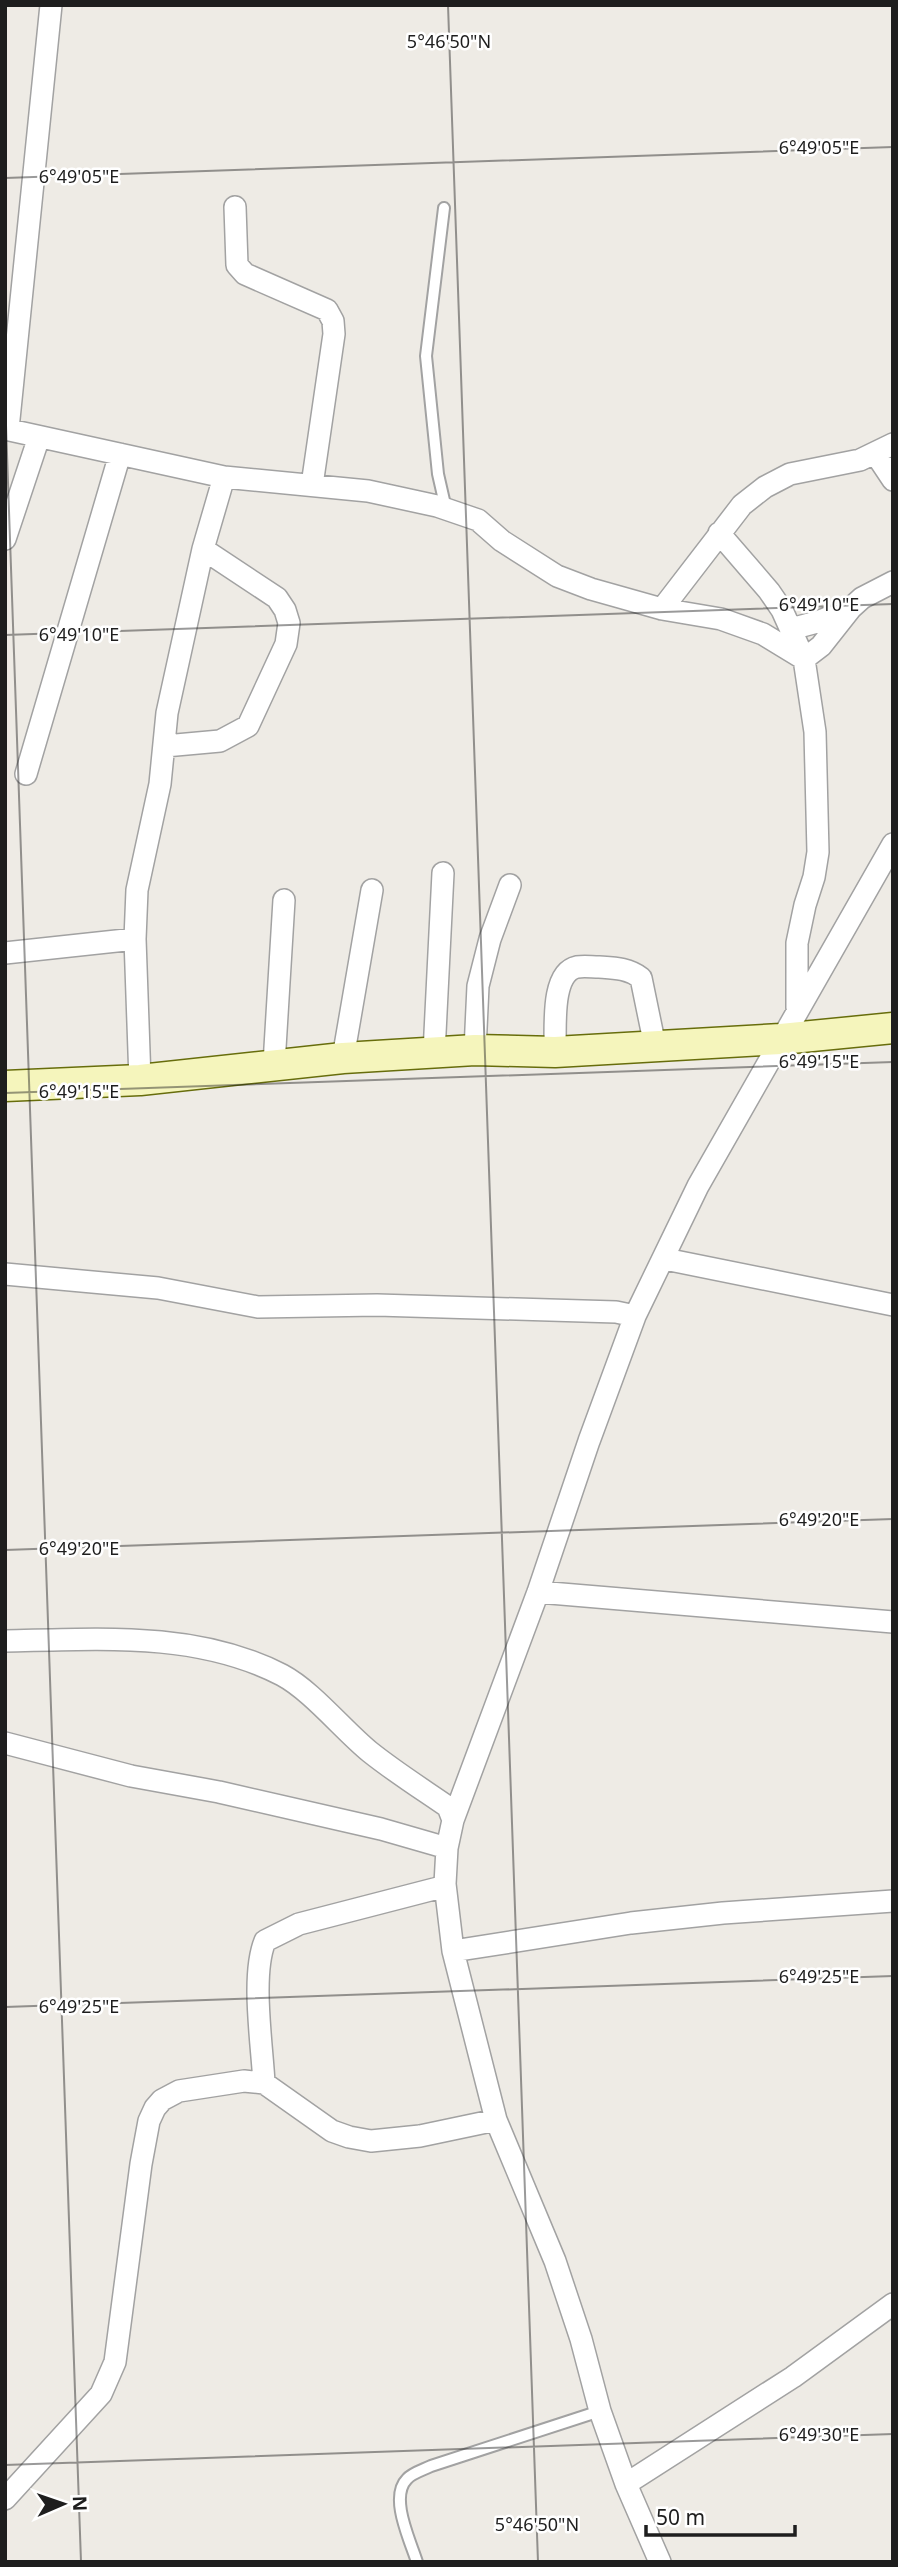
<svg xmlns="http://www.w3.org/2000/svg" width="898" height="2567" font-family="'Noto Sans',sans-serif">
<rect width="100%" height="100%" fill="#eeebe5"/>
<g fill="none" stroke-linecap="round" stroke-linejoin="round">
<g stroke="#a2a2a2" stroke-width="14">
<path id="service" d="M 444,208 L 426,356 L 438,474 L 446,509
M 417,2562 C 410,2540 389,2497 407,2479 C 412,2473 423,2470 431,2466 L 600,2411"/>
</g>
<g stroke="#a2a2a2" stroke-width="24">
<path id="minor" d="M 235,207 L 237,265 L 245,274 L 327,310 L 333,321 L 334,334 L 312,485
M 5,429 L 224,477 L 368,491 L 437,506 L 478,520 L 502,541 L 557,576 L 591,589 L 662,609 L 721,619 L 763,634 L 804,659 L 815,732 L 818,852 L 814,877 L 805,905 L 797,943 L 797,1008
M 8,429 L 51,5
M 875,453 L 893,480
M 719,533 L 769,591 L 782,610 L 804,659 L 821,646 L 851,608 L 862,598 L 893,582
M 5,539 L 39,437
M 662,609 L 742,505 L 765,487 L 790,474 L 860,460 L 893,444
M 791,629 L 817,622 L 846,611
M 165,746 L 220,741 L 248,726 L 286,644 L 289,623 L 285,610 L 277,598 L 203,549
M 26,774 L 120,454
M 5,953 L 135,939
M 475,1050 L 478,986 L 490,939 L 510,885
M 555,1052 C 556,1030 550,973 577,967 C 584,966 592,967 599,967 C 614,968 628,968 641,978 L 655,1046
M 434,1053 L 443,873
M 343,1058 L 372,890
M 274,1064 L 284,900
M 140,1080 L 135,939 L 137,890 L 160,784 L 167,713 L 203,549 L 224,477
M 665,1259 L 893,1305
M 5,1274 L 158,1288 L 258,1307 L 377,1305 L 616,1312 L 635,1316
M 538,1592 L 893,1622
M 5,1641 C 98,1639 197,1631 282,1675 C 312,1691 343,1730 370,1752 C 395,1772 422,1789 448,1807 L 453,1820
M 5,1743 L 131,1776 L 219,1792 L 381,1829 L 447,1848
M 453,1951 L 631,1923 L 723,1913 L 893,1901
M 264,2083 C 262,2044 251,1975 265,1941 L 299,1924 L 438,1888 L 445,1884
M 626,2484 L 793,2377 L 893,2304
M 5,2499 L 101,2394 L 115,2362 L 141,2164 L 149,2121 L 155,2108 L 162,2100 L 179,2091 L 244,2081 L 264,2083 L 332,2131 L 349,2137 L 371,2141 L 420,2136 L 496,2120
M 660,2562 L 626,2484 L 600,2411 L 581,2339 L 555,2261 L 496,2120 L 453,1951 L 445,1884 L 447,1848 L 453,1820 L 538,1592 L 589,1441 L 635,1316 L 698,1186 L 893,844"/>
</g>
<g stroke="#676d0c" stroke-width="33">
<path id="secondary" d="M 5,1086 L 140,1080 L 343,1058 L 475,1050 L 555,1052 L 781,1039 L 893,1028"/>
</g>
<use href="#service" stroke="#fff" stroke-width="10"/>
<use href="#minor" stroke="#fff" stroke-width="21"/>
<use href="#secondary" stroke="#f5f5bc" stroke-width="30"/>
</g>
<path fill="none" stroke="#1e1e1e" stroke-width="2" stroke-opacity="0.45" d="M 448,5 L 538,2562M 5,178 L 893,147M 5,397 L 81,2562M 5,635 L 893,604M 5,1093 L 893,1062M 5,1550 L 893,1519M 5,2007 L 893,1976M 5,2465 L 893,2434"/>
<g font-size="18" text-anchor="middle" fill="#1e1e1e" stroke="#fff" stroke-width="5" stroke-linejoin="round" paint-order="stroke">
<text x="449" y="48">5°46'50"N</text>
<text x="819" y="154">6°49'05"E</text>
<text x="79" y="183">6°49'05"E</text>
<text x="819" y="611">6°49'10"E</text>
<text x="79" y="641">6°49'10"E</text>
<text x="819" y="1068">6°49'15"E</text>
<text x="79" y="1098">6°49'15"E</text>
<text x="819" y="1526">6°49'20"E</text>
<text x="79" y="1555">6°49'20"E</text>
<text x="819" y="1983">6°49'25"E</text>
<text x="79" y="2013">6°49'25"E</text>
<text x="819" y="2441">6°49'30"E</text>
<text x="537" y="2531">5°46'50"N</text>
</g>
<rect width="898" height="2567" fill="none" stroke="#1e1e1e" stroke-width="14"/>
<g transform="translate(63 2504) rotate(88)" stroke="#ffffff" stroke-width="5" paint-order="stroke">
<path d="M0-5L12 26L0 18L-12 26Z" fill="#1e1e1e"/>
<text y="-10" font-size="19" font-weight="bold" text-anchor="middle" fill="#1e1e1e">N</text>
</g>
<path d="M646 2525v10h149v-10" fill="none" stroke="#1e1e1e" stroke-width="3.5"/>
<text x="656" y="2525" font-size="21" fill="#1e1e1e" stroke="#ffffff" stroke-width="5" paint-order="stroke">50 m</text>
</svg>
